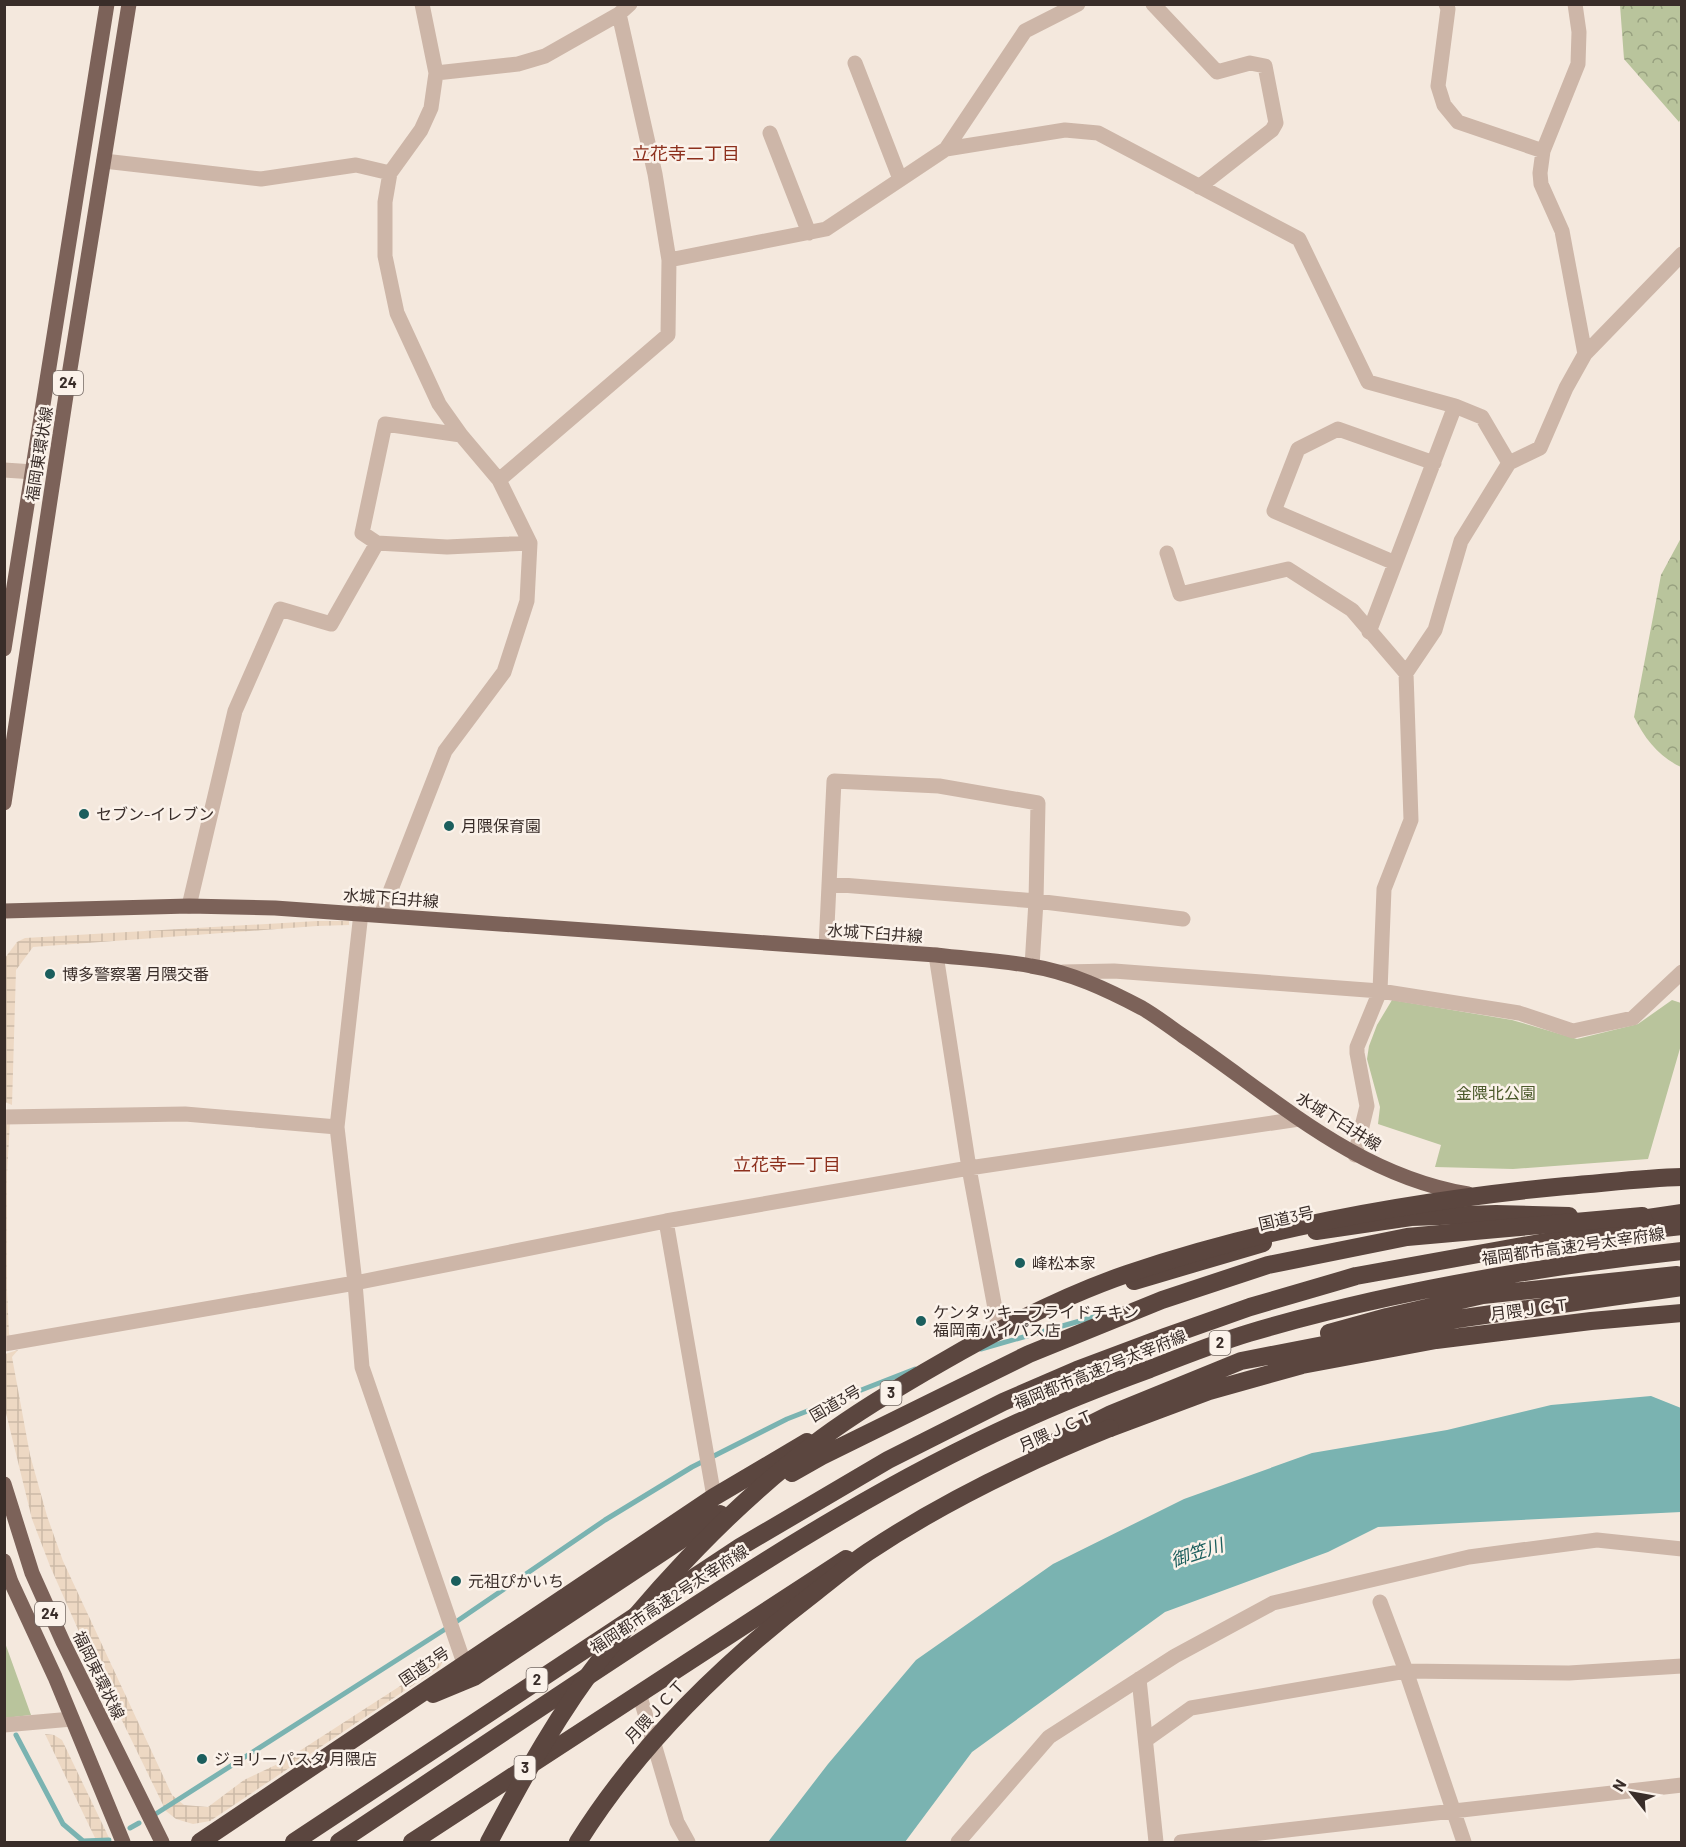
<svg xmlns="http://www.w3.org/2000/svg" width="1686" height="1847" font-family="Barlow,'Noto Sans JP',sans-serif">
<defs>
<pattern id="forest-crowns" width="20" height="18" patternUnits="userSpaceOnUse" patternTransform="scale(1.5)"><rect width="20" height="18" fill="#b9c49c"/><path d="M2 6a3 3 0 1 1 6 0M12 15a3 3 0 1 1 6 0" fill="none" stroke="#97a07f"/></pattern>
<pattern id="plaza-grid" width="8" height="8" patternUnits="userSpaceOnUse" patternTransform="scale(1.5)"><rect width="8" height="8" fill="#edd8c3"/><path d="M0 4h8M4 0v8" fill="none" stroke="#ccbaa8"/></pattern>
</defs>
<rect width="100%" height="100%" fill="#f4e8dd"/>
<path fill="#b9c49c" d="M 1392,1000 L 1512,1020 L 1577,1039 L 1638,1024 L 1672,1000 L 1681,1003 L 1681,1045 L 1648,1159 L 1513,1169 L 1435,1167 L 1441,1145 L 1378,1124 L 1380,1107 L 1367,1059 L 1369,1046 L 1377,1025 Z
M 4,1640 L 31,1715 L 5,1718 Z"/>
<path fill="url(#forest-crowns)" d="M 1620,5 L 1681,5 L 1682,116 L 1679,122 L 1624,59 Z
M 1681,538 L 1681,767 C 1659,757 1645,739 1634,717 L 1661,575 Z"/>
<path fill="url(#plaza-grid)" d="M 317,921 L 349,921 L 349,925 L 317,926 L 33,947 L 16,970 L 12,1105 L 5,1102 L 5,958 L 17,942 L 25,938 Z
M 10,1122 L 7,1173 L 7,1291 L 9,1334 L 13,1339 L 5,1339 L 4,1124 Z
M 18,1350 L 12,1357 L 30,1455 L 47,1516 L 63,1561 L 172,1795 L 184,1805 L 208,1807 L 244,1780 L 284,1761 L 445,1657 L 440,1667 L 210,1821 L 193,1824 L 176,1819 L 166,1811 L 80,1634 L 50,1566 L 32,1519 L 5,1409 L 5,1354 Z
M 45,1734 L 54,1735 L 62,1740 L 111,1842 L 97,1842 Z"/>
<path fill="#7ab3b1" d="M 1651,1396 L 1681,1408 L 1681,1512 L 1378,1527 L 1328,1552 L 1165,1612 L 972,1752 L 905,1842 L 768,1842 L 828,1764 L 916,1660 L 1053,1564 L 1184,1499 L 1312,1453 L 1447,1430 L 1551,1405 Z"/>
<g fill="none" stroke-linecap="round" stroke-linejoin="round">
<path stroke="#7ab3b1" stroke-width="5" d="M 981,1349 L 1108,1313
M 16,1735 L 63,1824 L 83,1841 L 109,1840
M 154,1815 L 447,1628 L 605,1520 L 692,1467 L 787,1419 L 915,1369
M 130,1828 L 139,1823"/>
<path stroke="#cdb6a8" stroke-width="15" d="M 1153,4 L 1217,72 L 1250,63 L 1265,66 L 1276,123 L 1272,130 L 1199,187
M 1446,4 L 1448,9 L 1438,86 L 1444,105 L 1458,122 L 1543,151
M 1575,4 L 1579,32 L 1578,64 L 1543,151 L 1540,173 L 1541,184 L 1562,231 L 1585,354
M 855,63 L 900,179
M 436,73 L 518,64 L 545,56 L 619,14 L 630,4
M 770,133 L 809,233
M 946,149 L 1065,130 L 1098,133 L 1299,239 L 1368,382 L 1455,406 L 1482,417 L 1509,463
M 104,161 L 261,179 L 356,165 L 390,173
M 669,260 L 826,229 L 946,149 L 1025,31 L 1078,4
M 4,470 L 34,472
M 499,480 L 668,335 L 669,260 L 655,174 L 619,14
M 377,543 L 447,547 L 530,543
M 1167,553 L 1180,594 L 1288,569 L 1352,610 L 1406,673
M 1395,563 L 1274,511 L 1298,449 L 1338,429 L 1434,463
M 1369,632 L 1455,406
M 830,884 L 1036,901 L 1183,919
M 189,906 L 235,711 L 280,609 L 331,624 L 377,543 L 362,533 L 385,424 L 461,435
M 361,913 L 337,1127 L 355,1283 L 362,1367 L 464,1663
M 381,915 L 445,751 L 504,672 L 527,601 L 530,543 L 499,480 L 461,435 L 439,404 L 397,313 L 385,256 L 385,202 L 390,173 L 421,130 L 431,108 L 436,73 L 422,4
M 826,947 L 834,781 L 939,786 L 1038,803 L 1036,901 L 1032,966
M 936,955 L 969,1168 L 999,1330
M 1063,972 L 1114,971 L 1380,991 L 1519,1013 L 1573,1031 L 1633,1018 L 1682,972
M 4,1117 L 185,1114 L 337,1127
M 1355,1155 L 1367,1106 L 1357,1053 L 1357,1047 L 1380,991 L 1384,889 L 1411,820 L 1406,673 L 1435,630 L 1461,541 L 1509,463 L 1540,448 L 1566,388 L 1585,354 L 1682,254
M 666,1221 L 714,1497
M 4,1344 L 355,1283 L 666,1221 L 969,1168 L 1299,1119
M 1380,1602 L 1406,1671 L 1569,1673 L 1682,1666
M 1139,1679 L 1156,1842
M 639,1693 L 677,1822 L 688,1842
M 4,1725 L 72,1719
M 1146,1740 L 1191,1708 L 1406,1671 L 1464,1842
M 958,1842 L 1049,1737 L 1175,1656 L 1273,1603 L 1469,1557 L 1597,1540 L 1682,1549
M 1181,1842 L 1682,1785"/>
<path stroke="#7c6259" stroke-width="15" d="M 4,649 L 107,4
M 4,803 L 70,369 L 129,4
M 4,911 L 189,906 L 275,908 L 936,955 C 968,959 1000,960 1031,966 C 1070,972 1108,990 1142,1008 C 1156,1016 1170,1027 1183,1036 C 1275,1098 1355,1175 1468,1194
M 4,1484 L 32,1573 L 63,1642 L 162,1842
M 4,1561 L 11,1582 L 55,1677 L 123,1842"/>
<path stroke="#5b463f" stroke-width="18" d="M 1630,1218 L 1648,1218 L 1682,1213
M 1316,1231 L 1411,1217 L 1496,1214 L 1569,1216
M 1134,1281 L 1263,1243
M 1329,1333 L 1387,1317 L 1483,1295 L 1677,1275
M 1110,1428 L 1209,1391 L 1302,1365 L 1436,1340 L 1591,1321 L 1682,1313
M 1037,1451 L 1111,1414 L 1241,1361 L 1457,1319 L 1682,1287
M 433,1694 L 474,1677 L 720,1514
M 200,1842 L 714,1497 L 807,1442
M 294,1842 L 740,1547 L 888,1460 L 1003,1402 L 1077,1370 L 1165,1337 L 1250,1307 L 1356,1276 L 1562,1239 L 1682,1226
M 339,1842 C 449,1769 558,1695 669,1623 C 781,1549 896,1478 1019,1422 C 1062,1402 1106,1385 1150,1369 C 1183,1356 1216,1343 1249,1333 C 1390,1291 1535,1267 1682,1251
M 412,1842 L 846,1559"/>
<path stroke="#5b463f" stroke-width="18" d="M 792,1473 L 822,1456 L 1029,1354 L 1162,1300 L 1268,1265 L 1407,1237 L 1642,1216 L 1648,1229
M 489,1842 C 524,1776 560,1710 606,1652 C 668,1575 743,1496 822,1438 C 861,1409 902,1385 944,1361 C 1003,1327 1063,1296 1127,1274 C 1269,1226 1418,1200 1566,1186 C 1605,1183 1643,1178 1682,1177
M 578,1842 C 640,1743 725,1661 817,1591 C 834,1578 850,1564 868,1552 C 943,1502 1026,1462 1110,1428"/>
</g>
<g fill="#1b5e5d" stroke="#fbf2ea" stroke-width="2">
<circle cx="84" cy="814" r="6"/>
<circle cx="449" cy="826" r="6"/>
<circle cx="50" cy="974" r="6"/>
<circle cx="1020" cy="1263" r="6"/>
<circle cx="921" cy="1321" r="6"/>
<circle cx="456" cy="1581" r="6"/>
<circle cx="202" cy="1759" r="6"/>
</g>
<g text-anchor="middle" stroke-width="5" stroke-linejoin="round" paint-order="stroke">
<g fill="#fbf2ea" stroke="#736863" stroke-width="1.5">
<rect x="53" y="371" width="30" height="24" rx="4.5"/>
<rect x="1209.5" y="1331" width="21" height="24" rx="4.5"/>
<rect x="880.5" y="1381" width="21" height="24" rx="4.5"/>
<rect x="35" y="1602" width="30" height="24" rx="4.5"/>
<rect x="526.5" y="1668" width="21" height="24" rx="4.5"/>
<rect x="514.5" y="1756" width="21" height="24" rx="4.5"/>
</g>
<g font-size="15" font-weight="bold" fill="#392d29">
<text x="68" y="388">24</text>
<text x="1220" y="1348">2</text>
<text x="891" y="1398">3</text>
<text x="50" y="1619">24</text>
<text x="537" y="1685">2</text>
<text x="525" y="1773">3</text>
</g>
<g font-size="16" fill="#392d29" stroke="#fbf2ea">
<text transform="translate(39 454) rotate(-81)" y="6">福岡東環状線</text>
<text transform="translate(391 898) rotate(4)" y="6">水城下臼井線</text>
<text transform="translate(875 933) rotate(4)" y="6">水城下臼井線</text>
<text transform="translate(1339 1121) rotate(32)" y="6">水城下臼井線</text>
<text transform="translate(1286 1218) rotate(-13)" y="6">国道3号</text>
<text transform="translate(1573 1246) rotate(-8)" y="6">福岡都市高速2号太宰府線</text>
<text transform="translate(1530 1309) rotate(-7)" y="6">月隈ＪＣＴ</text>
<text transform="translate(1100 1369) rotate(-22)" y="6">福岡都市高速2号太宰府線</text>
<text transform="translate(835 1403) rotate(-30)" y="6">国道3号</text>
<text transform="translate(1056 1430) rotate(-24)" y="6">月隈ＪＣＴ</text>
<text transform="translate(669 1599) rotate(-33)" y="6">福岡都市高速2号太宰府線</text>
<text transform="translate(424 1666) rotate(-34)" y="6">国道3号</text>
<text transform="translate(99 1675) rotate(64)" y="6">福岡東環状線</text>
<text transform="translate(655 1711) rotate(-47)" y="6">月隈ＪＣＴ</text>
</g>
<g font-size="16" fill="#392d29" stroke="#fbf2ea" text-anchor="start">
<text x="96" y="820">セブン-イレブン</text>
<text x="461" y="832">月隈保育園</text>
<text x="62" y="980">博多警察署 月隈交番</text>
<text x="1032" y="1269">峰松本家</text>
<text x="933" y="1318">ケンタッキーフライドチキン<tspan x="933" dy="18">福岡南バイパス店</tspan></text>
<text x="468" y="1587">元祖ぴかいち</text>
<text x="214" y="1765">ジョリーパスタ 月隈店</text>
</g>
<g font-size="16" fill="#4b592b" stroke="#fbf2ea">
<text x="1496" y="1099">金隈北公園</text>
</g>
<g font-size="18" fill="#8d301d" stroke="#fbf2ea">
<text x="686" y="160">立花寺二丁目</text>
<text x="787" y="1171">立花寺一丁目</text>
</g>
<g font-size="18" font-style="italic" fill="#1b5e5d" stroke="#fbf2ea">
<text transform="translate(1197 1553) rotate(-18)" y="6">御笠川</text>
</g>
</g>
<rect width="1686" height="1847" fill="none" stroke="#392d29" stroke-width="12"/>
<g transform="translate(1632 1793) rotate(301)" stroke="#fbf2ea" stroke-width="4.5" paint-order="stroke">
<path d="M0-4.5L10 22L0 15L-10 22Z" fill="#392d29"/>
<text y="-9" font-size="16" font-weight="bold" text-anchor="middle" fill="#392d29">N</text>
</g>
</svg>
